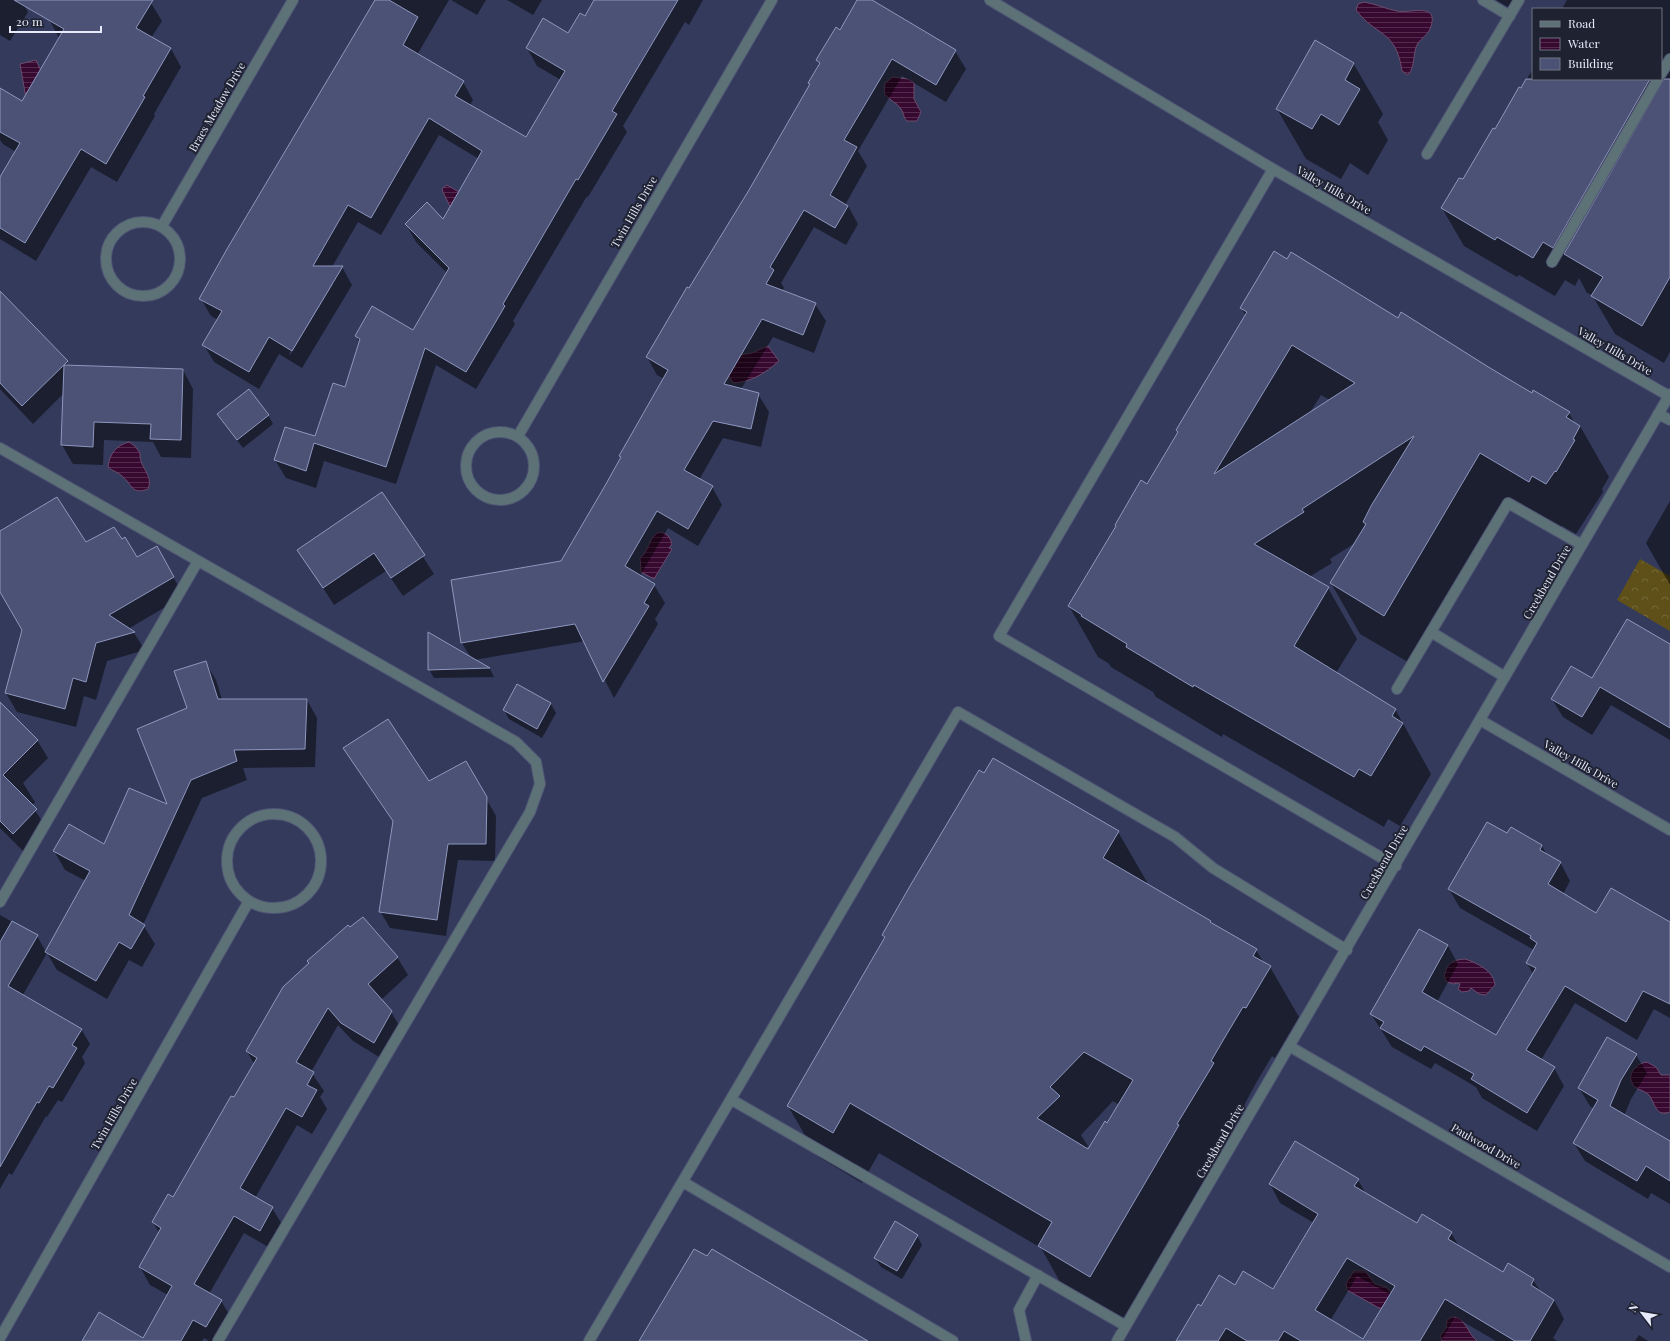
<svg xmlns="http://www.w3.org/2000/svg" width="1670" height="1341" font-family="'Playfair Display',serif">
<defs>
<pattern id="forest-crowns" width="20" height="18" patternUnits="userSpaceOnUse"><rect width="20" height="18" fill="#5e5018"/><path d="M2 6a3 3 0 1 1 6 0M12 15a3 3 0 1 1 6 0" fill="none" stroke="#75693a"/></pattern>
<pattern id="water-rules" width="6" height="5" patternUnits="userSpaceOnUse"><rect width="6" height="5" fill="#370830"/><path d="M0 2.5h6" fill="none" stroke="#542c4f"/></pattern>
</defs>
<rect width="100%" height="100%" fill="#333a5b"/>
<path fill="url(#forest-crowns)" d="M 1640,559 L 1670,576 L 1670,631 L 1617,600 Z"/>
<path fill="url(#water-rules)" stroke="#6c4c6d" d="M 1364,2 C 1376,4 1386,9 1397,11 C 1410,14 1441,1 1430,29 C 1428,34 1422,38 1418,43 C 1412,53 1416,66 1408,75 L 1402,71 C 1396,29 1376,37 1356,10 L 1358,4 Z
M 36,60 L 46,82 L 26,98 L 20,64 Z
M 893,77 L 908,79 L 914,83 L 914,99 L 921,112 L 917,121 L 907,121 C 903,117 904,113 901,109 C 897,102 888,100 884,93 L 885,83 Z
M 447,185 L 464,195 L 459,225 L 443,192 L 442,189 Z
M 768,346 L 779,361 C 765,373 752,382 733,383 L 725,370 L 739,355 L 752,353 Z
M 129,442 L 135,446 L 140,453 C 139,468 154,475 148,489 C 131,495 133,485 122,476 C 118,472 112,471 108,467 C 109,455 116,445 129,442 Z
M 659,532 C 667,533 670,537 672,544 L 669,548 L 672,549 L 654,579 L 641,572 L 640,558 C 650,551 648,537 659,532 Z
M 1465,959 C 1477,963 1494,971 1495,985 L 1486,995 L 1479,994 L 1471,988 L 1469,991 L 1462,992 L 1458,989 L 1460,984 L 1458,983 L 1453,984 L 1447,982 L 1444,977 C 1447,964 1451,960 1465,959 Z
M 1647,1062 L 1656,1067 L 1661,1075 L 1670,1075 L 1670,1112 C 1656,1118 1655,1103 1649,1095 C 1645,1091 1639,1090 1635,1087 C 1624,1076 1636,1063 1647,1062 Z
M 1354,1271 L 1365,1271 L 1375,1284 L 1386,1287 L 1395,1297 L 1386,1312 L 1347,1290 L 1346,1283 Z
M 1452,1317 C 1464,1315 1468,1334 1477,1341 L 1442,1341 L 1440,1336 L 1446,1328 L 1447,1320 Z"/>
<path fill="#0007" fill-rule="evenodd" d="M 0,0 L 21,0 L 28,12 L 10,41 L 0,35 Z
M 60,0 L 147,0 L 151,3 L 162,21 L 151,38 L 171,49 L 181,67 L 154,114 L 155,116 L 117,182 L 91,167 L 36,261 L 0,239 L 0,179 L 16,152 L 3,144 L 0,140 L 0,113 L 23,102 L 59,38 L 49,19 Z
M 376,0 L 449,0 L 417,55 L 463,82 L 473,100 L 470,105 L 526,138 L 561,80 L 537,66 L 527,48 L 569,34 L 585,17 L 595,0 L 703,0 L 689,25 L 685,22 L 623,126 L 627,132 L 588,197 L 587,196 L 513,321 L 515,324 L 476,389 L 436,365 L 396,484 L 324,461 L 316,488 L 286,478 L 275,460 L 316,437 L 346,388 L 360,343 L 356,336 L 413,331 L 447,273 L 416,242 L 406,224 L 443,220 L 479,159 L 439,135 L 381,235 L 358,222 L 332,267 L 342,267 L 352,285 L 302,368 L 279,354 L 259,389 L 214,362 L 204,345 L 218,320 L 211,316 L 201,299 ZM 331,284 L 333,284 L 290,355 L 289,354 Z
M 451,0 L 486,0 L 477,15 Z
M 507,0 L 542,0 L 533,15 Z
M 858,0 L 870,0 L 955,51 L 966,69 L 946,102 L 902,76 L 858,151 L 867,166 L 845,205 L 848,206 L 858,224 L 846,245 L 814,227 L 781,283 L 784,288 L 782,291 L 815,304 L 826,321 L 814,353 L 773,337 L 741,389 L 758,394 L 769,412 L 761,447 L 723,438 L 699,480 L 712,487 L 722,505 L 698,546 L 668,528 L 640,576 L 654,585 L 665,603 L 655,619 L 658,624 L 614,698 L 585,641 L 474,660 L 490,669 L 494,677 L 434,678 L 429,669 L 471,658 L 462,643 L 561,562 L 621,459 L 620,456 L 664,379 L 657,375 L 647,357 L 750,191 L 810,86 L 809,83 L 820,64 L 817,60 L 840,31 Z
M 1496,0 L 1523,0 L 1516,12 Z
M 1567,0 L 1670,0 L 1670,352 L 1664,363 L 1615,334 L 1592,295 L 1587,293 L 1579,278 L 1575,286 L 1565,280 L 1555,296 L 1519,275 L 1517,277 L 1464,246 L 1442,208 L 1463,181 L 1533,69 L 1533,79 L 1661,79 L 1661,9 L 1565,9 L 1563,7 Z
M 1353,63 L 1383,114 L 1378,122 L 1388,140 L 1368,175 L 1350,163 L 1341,179 L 1306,159 L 1277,109 Z
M 0,296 L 70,367 L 183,370 L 193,389 L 191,458 L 161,457 L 153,442 L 104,440 L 103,465 L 73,464 L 62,445 L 64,393 L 33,424 L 0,389 Z
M 1241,308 L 1398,320 L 1569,413 L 1575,424 L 1580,426 L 1609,477 L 1602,489 L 1603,492 L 1576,534 L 1562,526 L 1558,532 L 1509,503 L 1413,665 L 1360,634 L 1331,583 L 1355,543 L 1330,559 L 1332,563 L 1309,577 L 1328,588 L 1357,639 L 1336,673 L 1395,709 L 1431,774 L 1400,826 L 1388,819 L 1384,827 L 1223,734 L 1222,737 L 1156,697 L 1153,692 L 1111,667 L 1108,663 L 1098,657 L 1069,606 L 1148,485 L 1246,316 ZM 1321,395 L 1330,400 L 1309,414 Z
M 218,415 L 268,415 L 273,424 L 243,448 Z
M 382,493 L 434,574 L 403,596 L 386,571 L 334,605 L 299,550 Z
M 1670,501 L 1670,585 L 1646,543 Z
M 0,532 L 86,543 L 121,540 L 137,558 L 156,547 L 184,596 L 128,629 L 134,633 L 145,650 L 107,661 L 96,700 L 84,696 L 76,727 L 17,712 L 6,693 L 23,630 L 0,590 Z
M 1670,651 L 1670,740 L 1611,705 L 1592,735 L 1563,717 L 1552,699 L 1592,679 Z
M 205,662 L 216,680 L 222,700 L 307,700 L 317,718 L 315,767 L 243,768 L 247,780 L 202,798 L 143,925 L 155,944 L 142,967 L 129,960 L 107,999 L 57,970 L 47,953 L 9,1019 L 0,1013 L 0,915 L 37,936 L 46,952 L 86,881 L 65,870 L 54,851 L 104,845 L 169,806 L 189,708 Z
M 0,703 L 37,740 L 48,758 L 23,783 L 35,802 L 32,806 L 46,827 L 23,851 L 0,828 Z
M 551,704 L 556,713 L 542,738 L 509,719 L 504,710 Z
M 345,749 L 429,783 L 475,779 L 496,816 L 495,861 L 458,860 L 446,936 L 390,928 L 380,911 L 394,823 Z
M 985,774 L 1118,832 L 1147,882 L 1146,884 L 1211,921 L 1213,925 L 1256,950 L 1264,963 L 1270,967 L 1299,1017 L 1275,1058 L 1272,1056 L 1256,1083 L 1241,1111 L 1242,1114 L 1206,1174 L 1208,1176 L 1119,1326 L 1068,1296 L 1041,1248 L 879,1153 L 862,1183 L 817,1156 L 788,1106 L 885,939 L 883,935 ZM 1113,1101 L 1119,1105 L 1088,1150 L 1086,1149 L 1088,1146 L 1081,1135 Z
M 1507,835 L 1542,846 L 1547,855 L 1560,862 L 1570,881 L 1563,894 L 1596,914 L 1670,924 L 1670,1018 L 1654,1009 L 1637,1040 L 1575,1003 L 1541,1060 L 1554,1068 L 1564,1086 L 1537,1131 L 1482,1098 L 1476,1087 L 1435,1063 L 1431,1069 L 1392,1047 L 1371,1014 L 1420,930 L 1448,946 L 1458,964 L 1437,1002 L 1496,1036 L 1533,974 L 1527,963 L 1534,950 L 1460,908 L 1449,889 Z
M 397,957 L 408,975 L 381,1000 L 391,1012 L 402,1030 L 384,1060 L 353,1041 L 338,1025 L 311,1072 L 324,1091 L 320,1097 L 327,1109 L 312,1134 L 297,1125 L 255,1198 L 272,1208 L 283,1226 L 270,1248 L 244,1233 L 209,1294 L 221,1301 L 232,1319 L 218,1341 L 209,1341 L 204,1338 L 202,1341 L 142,1341 L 168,1295 L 150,1285 L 140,1267 L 159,1233 L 153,1222 L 173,1198 L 254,1064 L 247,1051 Z
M 81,1029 L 90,1044 L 82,1057 L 85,1063 L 62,1102 L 58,1100 L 47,1117 L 46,1116 L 12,1175 L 9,1173 L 0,1189 L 0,1057 Z
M 1636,1055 L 1647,1073 L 1631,1099 L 1624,1116 L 1670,1142 L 1670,1204 L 1651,1193 L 1648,1199 L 1585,1161 L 1574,1143 L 1594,1109 L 1590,1106 L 1579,1088 Z
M 1295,1143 L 1358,1180 L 1366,1194 L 1417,1225 L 1451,1233 L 1459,1246 L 1503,1273 L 1533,1280 L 1541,1292 L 1554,1300 L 1564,1319 L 1553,1338 L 1557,1341 L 1496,1341 L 1455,1317 L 1441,1341 L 1178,1341 L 1202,1307 L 1235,1286 L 1274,1290 L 1314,1223 L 1280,1203 L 1270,1184 ZM 1357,1276 L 1391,1295 L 1364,1341 L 1330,1321 Z
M 917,1236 L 922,1245 L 902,1279 L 881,1267 L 875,1258 Z
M 1639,1335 L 1648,1341 L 1635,1341 Z"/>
<path fill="#4b5275" stroke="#8e97be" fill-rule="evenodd" d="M 14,0 L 153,0 L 136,28 L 171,48 L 143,96 L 145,97 L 106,164 L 81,149 L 25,243 L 0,228 L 0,177 L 20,143 L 0,132 L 0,88 L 22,101 L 64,29 Z
M 375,0 L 389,0 L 418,17 L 403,45 L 464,81 L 455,96 L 526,137 L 565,71 L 526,48 L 543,18 L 568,33 L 580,13 L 585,16 L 594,0 L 678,0 L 612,111 L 617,114 L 578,180 L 576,179 L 503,304 L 505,306 L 466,372 L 425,348 L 386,467 L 314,443 L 306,471 L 274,460 L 285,427 L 315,436 L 333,383 L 345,387 L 360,339 L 355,336 L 372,306 L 413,330 L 449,268 L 405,224 L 427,202 L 443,219 L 482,151 L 429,118 L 371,218 L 348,205 L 313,266 L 343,266 L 292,351 L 269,337 L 249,372 L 202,345 L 222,311 L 199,299 L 227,249 Z
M 857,0 L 872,0 L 956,50 L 936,85 L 892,59 L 844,140 L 857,147 L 830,195 L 848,206 L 835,228 L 804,210 L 770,267 L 774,270 L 766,284 L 816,303 L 803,335 L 762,319 L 724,384 L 759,393 L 751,429 L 713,421 L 684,470 L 713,486 L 688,529 L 657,511 L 625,566 L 655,584 L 644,603 L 649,606 L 603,682 L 575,624 L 461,643 L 451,580 L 561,561 L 606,484 L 621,457 L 619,456 L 668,370 L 646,357 L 687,287 L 689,288 L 749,190 L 810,84 L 808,83 L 820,63 L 816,60 L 836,27 L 840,30 Z
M 1315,40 L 1354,63 L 1345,80 L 1360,89 L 1339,125 L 1321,114 L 1312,129 L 1276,109 Z
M 1526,79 L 1650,79 L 1553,248 L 1543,242 L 1533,258 L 1497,237 L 1495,240 L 1441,208 L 1459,178 L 1463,179 L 1493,128 L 1495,129 L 1519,87 L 1521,88 Z
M 1664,79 L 1670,79 L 1670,277 L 1642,326 L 1591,296 L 1603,277 L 1564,254 Z
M 1274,251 L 1287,259 L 1291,252 L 1398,318 L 1401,312 L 1490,368 L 1532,393 L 1533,390 L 1570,412 L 1566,417 L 1580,426 L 1573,439 L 1575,440 L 1556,472 L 1555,471 L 1546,484 L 1532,476 L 1529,482 L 1480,453 L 1384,616 L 1330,583 L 1366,524 L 1363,522 L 1371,506 L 1414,436 L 1302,509 L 1304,512 L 1254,544 L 1329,587 L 1294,646 L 1396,709 L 1392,716 L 1403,723 L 1371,776 L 1359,769 L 1354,777 L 1194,685 L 1193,687 L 1126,647 L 1127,644 L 1081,616 L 1082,615 L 1068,606 L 1116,526 L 1115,525 L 1141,480 L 1147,484 L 1178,432 L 1176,430 L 1247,312 L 1240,308 ZM 1292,345 L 1355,383 L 1214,474 Z
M 0,291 L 68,361 L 22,406 L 0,383 Z
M 64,365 L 183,369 L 181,440 L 150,439 L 151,424 L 94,422 L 93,447 L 61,445 Z
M 249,389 L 269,415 L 237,440 L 217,414 Z
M 382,492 L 425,555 L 391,578 L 374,553 L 323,588 L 297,550 Z
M 57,497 L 86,542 L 114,527 L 122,539 L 125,537 L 137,557 L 157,546 L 174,577 L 109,615 L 135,632 L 96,643 L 86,682 L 73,678 L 65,709 L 5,693 L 22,630 L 0,592 L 0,531 Z
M 1627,619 L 1670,644 L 1670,728 L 1600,687 L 1582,717 L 1551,699 L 1571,666 L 1592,678 Z
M 428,632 L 490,668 L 428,670 Z
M 206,661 L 218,699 L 307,699 L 305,749 L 234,750 L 237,761 L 191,780 L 129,915 L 145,925 L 131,949 L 119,942 L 96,981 L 45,952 L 90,871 L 53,851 L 69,824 L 104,844 L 129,788 L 167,804 L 137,729 L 187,708 L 174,671 Z
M 517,684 L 551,703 L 537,729 L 503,710 Z
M 0,702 L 38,740 L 3,775 L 37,809 L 13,834 L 0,821 Z
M 388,719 L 429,781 L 466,761 L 487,797 L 486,844 L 448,844 L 437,920 L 379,912 L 393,821 L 343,748 Z
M 993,758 L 1119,831 L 1103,858 L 1211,921 L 1210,922 L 1257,949 L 1253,956 L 1271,966 L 1246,1008 L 1243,1007 L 1228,1032 L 1211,1061 L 1214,1063 L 1177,1124 L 1179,1125 L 1090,1277 L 1038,1246 L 1052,1222 L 850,1103 L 833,1133 L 787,1106 L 885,937 L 882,935 L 910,886 L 979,770 L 984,773 ZM 1084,1052 L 1133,1080 L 1107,1123 L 1105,1121 L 1088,1149 L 1037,1118 L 1060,1096 L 1050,1087 Z
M 1487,822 L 1507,833 L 1511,827 L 1542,845 L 1540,850 L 1561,862 L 1548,884 L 1596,913 L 1611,888 L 1670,922 L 1670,1004 L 1643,991 L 1626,1022 L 1565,986 L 1526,1050 L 1555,1067 L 1527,1113 L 1471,1079 L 1474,1074 L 1424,1046 L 1421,1051 L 1380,1028 L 1384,1022 L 1370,1014 L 1419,929 L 1448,945 L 1422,992 L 1496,1035 L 1536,968 L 1526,963 L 1537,943 L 1530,938 L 1531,936 L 1448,889 Z
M 363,917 L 398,957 L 368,984 L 392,1011 L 374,1043 L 341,1023 L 328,1008 L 296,1062 L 314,1072 L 307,1085 L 317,1090 L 302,1117 L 286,1108 L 240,1188 L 273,1207 L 260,1231 L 234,1216 L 194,1284 L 222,1300 L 206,1327 L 193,1320 L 181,1341 L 82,1341 L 99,1312 L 143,1338 L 172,1286 L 139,1267 L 161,1228 L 152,1222 L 168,1194 L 173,1197 L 231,1096 L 234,1097 L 257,1058 L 246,1051 L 283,987 L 309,963 L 307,961 L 348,925 L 350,927 Z
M 12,921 L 38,935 L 8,986 L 82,1029 L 72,1045 L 77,1048 L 53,1088 L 49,1086 L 39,1103 L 37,1102 L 0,1167 L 0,942 Z
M 1607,1037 L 1637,1054 L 1621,1080 L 1610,1106 L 1670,1141 L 1670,1181 L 1646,1166 L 1637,1181 L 1573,1143 L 1598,1100 L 1578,1088 Z
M 1295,1141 L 1359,1179 L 1354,1186 L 1417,1223 L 1422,1214 L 1452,1232 L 1448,1239 L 1503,1272 L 1508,1263 L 1534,1279 L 1531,1285 L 1554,1300 L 1530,1341 L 1515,1341 L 1445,1299 L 1420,1341 L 1301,1341 L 1284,1331 L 1278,1341 L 1247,1341 L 1226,1328 L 1218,1341 L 1176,1341 L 1198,1304 L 1201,1306 L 1219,1275 L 1235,1285 L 1243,1271 L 1273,1289 L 1318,1214 L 1269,1184 ZM 1347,1258 L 1395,1286 L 1363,1339 L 1315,1310 Z
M 895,1221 L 918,1235 L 897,1271 L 874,1258 Z
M 694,1249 L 707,1256 L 712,1249 L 868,1341 L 639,1341 Z"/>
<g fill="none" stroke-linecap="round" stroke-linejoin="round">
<g stroke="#505675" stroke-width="12">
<path id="minor" d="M 990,0 L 1273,169 L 1669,396
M 1483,0 L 1510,16
M 1661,74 L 1670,59
M 1427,154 L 1519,0
M 1273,169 L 999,636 L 1396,866
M106 259a37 37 0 1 1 74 0a37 37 0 1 1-74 0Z
M 162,226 L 293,0
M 1552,262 L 1658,79
M 1658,414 L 1670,420
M466 466a34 34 0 1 1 68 0a34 34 0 1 1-68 0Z
M 518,436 L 772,0
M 0,448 L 516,742 L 536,762 L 540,784 L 530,812 L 218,1341
M 1431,632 L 1505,677
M 1397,689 L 1508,503 L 1582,545
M 1480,720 L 1670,830
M227 861a47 47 0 1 1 94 0a47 47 0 1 1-94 0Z
M 0,902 L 198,561
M 1289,1046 L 1670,1267
M 732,1100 L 1126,1326
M 683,1182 L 953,1341
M 0,1338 L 249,901
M 589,1341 L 958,712 L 1175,837 L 1213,868 L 1347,950
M 1026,1341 L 1019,1310 L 1038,1275
M 1117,1341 L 1670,394"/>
</g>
<use href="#minor" stroke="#5d7277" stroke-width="10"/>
</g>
<g text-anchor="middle" stroke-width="4" stroke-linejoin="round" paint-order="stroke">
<g font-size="11" fill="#e6eafb" stroke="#1f2231">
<text transform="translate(217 107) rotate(-60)" y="4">Braes Meadow Drive</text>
<text transform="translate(1334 190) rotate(30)" y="4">Valley Hills Drive</text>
<text transform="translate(634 212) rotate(-60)" y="4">Twin Hills Drive</text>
<text transform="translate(1615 351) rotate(30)" y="4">Valley Hills Drive</text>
<text transform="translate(1547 582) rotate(-60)" y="4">Creekbend Drive</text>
<text transform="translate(1581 764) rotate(30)" y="4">Valley Hills Drive</text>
<text transform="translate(1384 862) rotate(-60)" y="4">Creekbend Drive</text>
<text transform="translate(114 1114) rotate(-60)" y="4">Twin Hills Drive</text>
<text transform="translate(1220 1141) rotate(-60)" y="4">Creekbend Drive</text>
<text transform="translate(1486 1146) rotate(30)" y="4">Paulwood Drive</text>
</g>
</g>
<rect x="1532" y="8" width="130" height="72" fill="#1f2231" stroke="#6f7282"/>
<rect x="1540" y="21" width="20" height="6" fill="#5d7277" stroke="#6f7282"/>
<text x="1568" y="28" font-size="12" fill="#e6eafb">Road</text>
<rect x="1540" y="38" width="20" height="12" fill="url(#water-rules)" stroke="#6f7282"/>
<text x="1568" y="48" font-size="12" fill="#e6eafb">Water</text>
<rect x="1540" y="58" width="20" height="12" fill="#4b5275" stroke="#6f7282"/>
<text x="1568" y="68" font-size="12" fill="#e6eafb">Building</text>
<g transform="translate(1642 1313) rotate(301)" stroke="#1f2231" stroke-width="3" paint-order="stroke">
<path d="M0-3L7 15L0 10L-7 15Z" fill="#e6eafb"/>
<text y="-6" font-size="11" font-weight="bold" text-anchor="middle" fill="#e6eafb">N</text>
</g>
<path d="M10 26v6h91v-6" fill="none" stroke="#e6eafb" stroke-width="2"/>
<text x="16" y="26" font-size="12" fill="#e6eafb" stroke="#1f2231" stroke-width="3" paint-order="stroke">20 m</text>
</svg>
